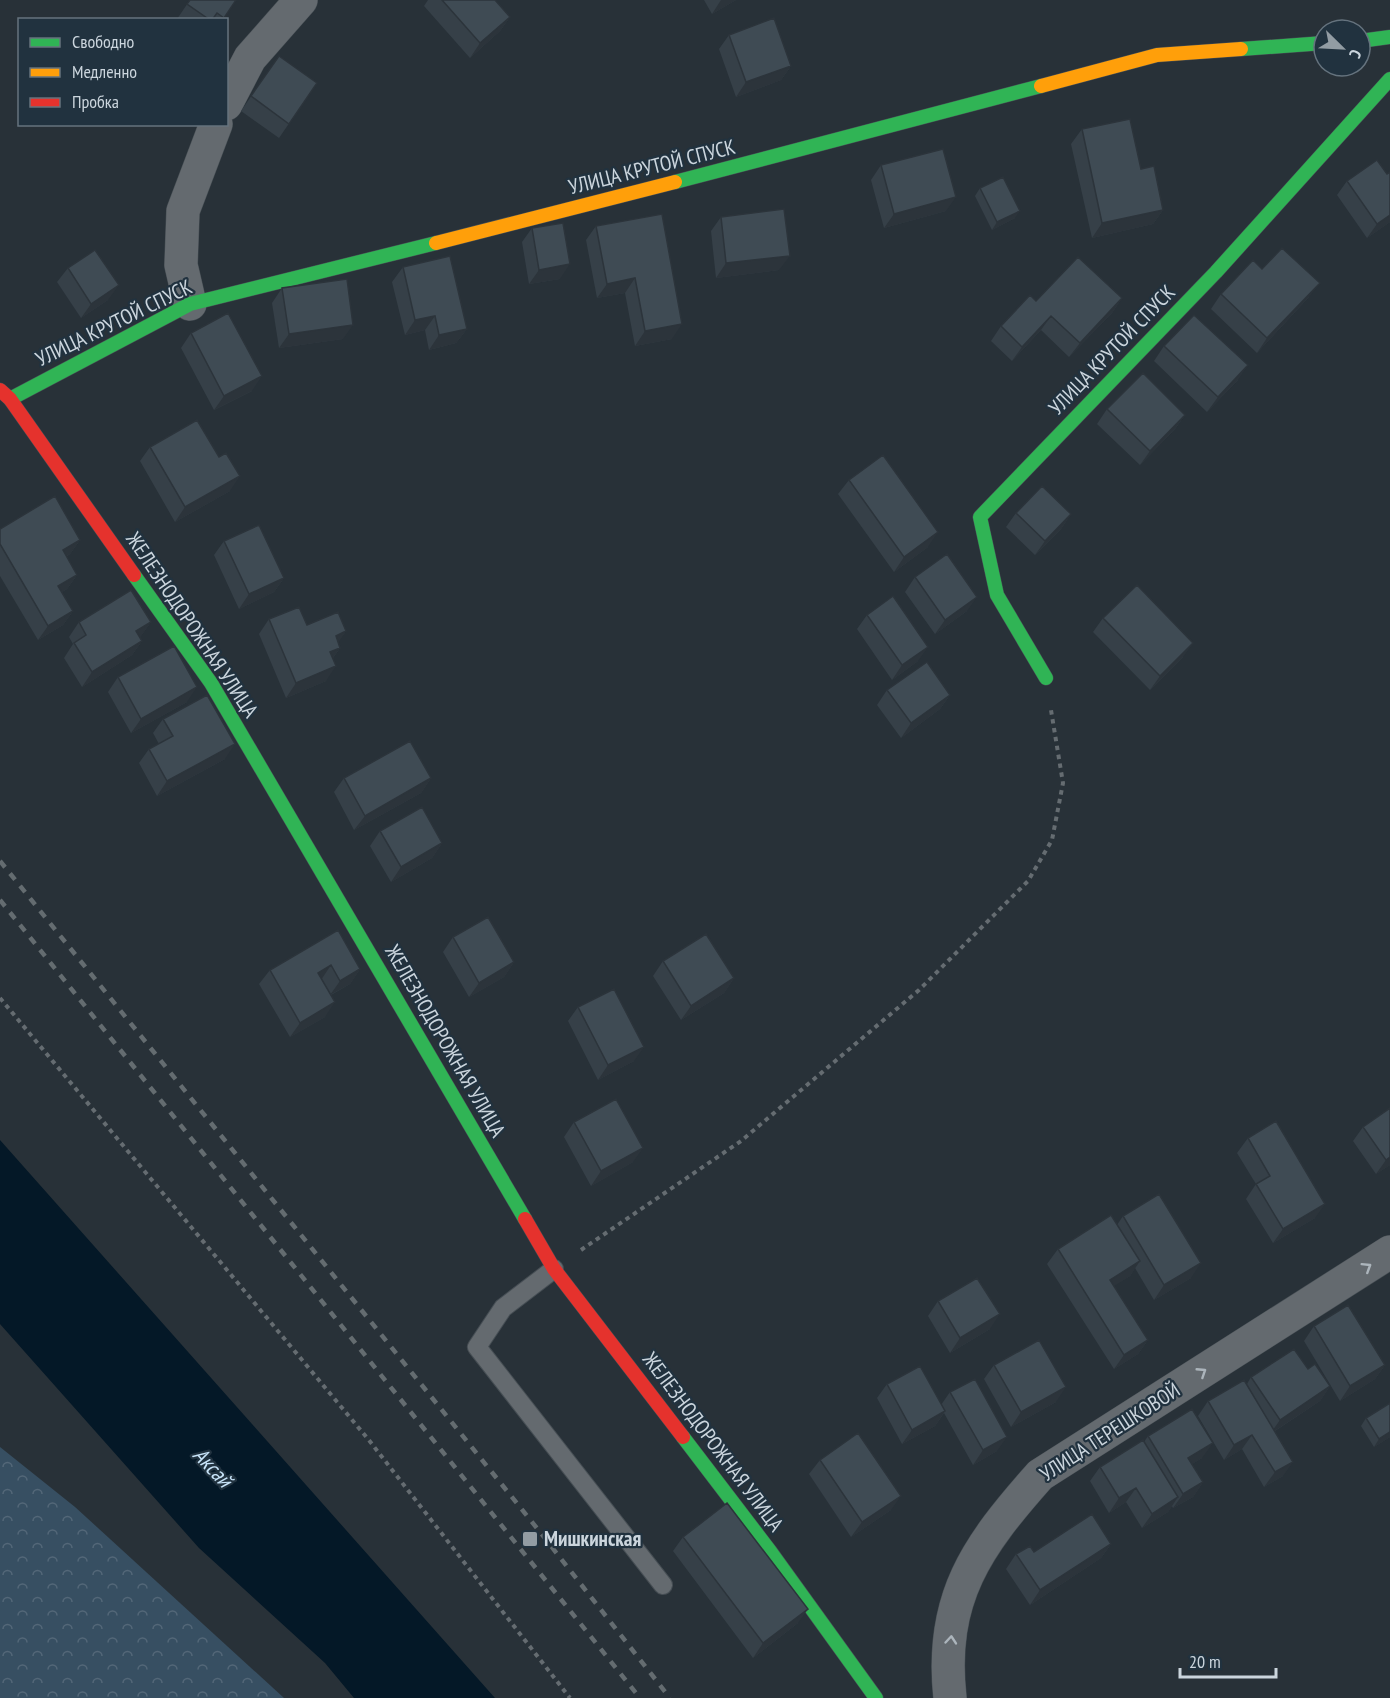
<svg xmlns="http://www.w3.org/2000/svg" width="1390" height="1698" font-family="'PT Sans Narrow',sans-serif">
<defs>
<pattern id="forest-crowns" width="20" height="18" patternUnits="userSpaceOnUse" patternTransform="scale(1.5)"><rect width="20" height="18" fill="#374f62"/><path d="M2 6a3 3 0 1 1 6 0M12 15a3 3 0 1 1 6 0" fill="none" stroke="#536778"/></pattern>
</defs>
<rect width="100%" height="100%" fill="#283138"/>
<path fill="url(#forest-crowns)" d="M 0,1447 L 75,1507 L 284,1698 L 0,1698 Z"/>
<path fill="#041827" d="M 0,1140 L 495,1698 L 354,1698 L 325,1663 L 199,1548 L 0,1324 Z"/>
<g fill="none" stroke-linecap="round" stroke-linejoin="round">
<g stroke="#464e54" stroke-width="20">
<path id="lane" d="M 554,1269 L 503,1308 L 477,1347 L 663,1585"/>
</g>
<g stroke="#464e54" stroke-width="34">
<path id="street" d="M 226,104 L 250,58 L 301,0
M 190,304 L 181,265 L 183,211 L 216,124
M 950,1698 C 939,1598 977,1546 1040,1475 L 1390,1252"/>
</g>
<g stroke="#464e54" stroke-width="15">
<path id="fast" d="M 1360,41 L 1390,37
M 1241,49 L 1324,43
M 675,182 L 1041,86
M 10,399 L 190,304 L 436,243
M 134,575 L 211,683 L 525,1219
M 1046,678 L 997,595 L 980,517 L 1216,272 L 1390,79
M 683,1437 L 770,1551 L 876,1698"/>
</g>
<g stroke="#464e54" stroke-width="15">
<path id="slow" d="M 1041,86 L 1157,55 L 1241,49
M 436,243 L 675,182"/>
</g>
<g stroke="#464e54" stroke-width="15">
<path id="jam" d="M 0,390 L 10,399 L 134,575
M 525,1219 L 554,1269 L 683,1437"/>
</g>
<path stroke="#656c71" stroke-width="4" stroke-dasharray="4.5 4.5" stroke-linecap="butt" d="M 0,998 L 368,1439 L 570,1698
M 581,1250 L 741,1141 L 919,990 L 1028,881 L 1052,840 L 1063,783 L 1051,710"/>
<use href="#lane" stroke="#646a6f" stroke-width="18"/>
<use href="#street" stroke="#646a6f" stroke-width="33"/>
<use href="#fast" stroke="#30b455" stroke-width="14"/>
<use href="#slow" stroke="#ff9f0a" stroke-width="14"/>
<use href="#jam" stroke="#e5322d" stroke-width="14"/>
<path stroke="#646c70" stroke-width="4.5" stroke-dasharray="8 8" stroke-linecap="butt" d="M 0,861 L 540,1532 L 670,1698
M 0,900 L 640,1698"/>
</g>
<path fill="#364048" d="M 190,0 L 236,0 L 223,20 L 178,20 L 177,19 Z
M 428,0 L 495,0 L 510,17 L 500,31 L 470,58 L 424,6 Z
M 704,0 L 736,0 L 712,14 Z
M 729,35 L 791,66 L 781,80 L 736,97 L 719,49 Z
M 279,56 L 317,83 L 279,138 L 241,111 Z
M 1082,129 L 1141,169 L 1163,210 L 1153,224 L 1092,238 L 1071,144 Z
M 881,165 L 946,211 L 884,228 L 871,180 Z
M 1347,181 L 1390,222 L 1367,238 L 1337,195 Z
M 980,188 L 1015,218 L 992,230 L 975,196 Z
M 662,214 L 672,339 L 635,346 L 625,293 L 597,298 L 586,240 L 596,226 Z
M 721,217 L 779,270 L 716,278 L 711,231 Z
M 532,228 L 560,279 L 529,284 L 522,242 Z
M 403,267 L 467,329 L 456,343 L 429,350 L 425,330 L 405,335 L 392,282 Z
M 68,268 L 108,300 L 81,318 L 57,282 Z
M 1262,269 L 1309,297 L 1257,353 L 1211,309 L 1221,294 Z
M 282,288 L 343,339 L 279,348 L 272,303 Z
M 1122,298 L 1112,313 L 1069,357 L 1041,330 L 1012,361 L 991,341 L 1001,326 L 1036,301 Z
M 191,333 L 252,391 L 214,410 L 181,348 Z
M 1164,346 L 1238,380 L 1207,412 L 1154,361 Z
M 1107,409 L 1185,415 L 1175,429 L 1140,465 L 1097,424 Z
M 150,447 L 219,457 L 230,491 L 175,522 L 140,461 Z
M 849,480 L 928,547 L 894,572 L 838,494 Z
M 1016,513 L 1071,514 L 1061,529 L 1035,555 L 1006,527 Z
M 0,529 L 80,540 L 70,554 L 66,557 L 77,575 L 67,589 L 62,592 L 73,611 L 63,625 L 38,640 L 0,576 Z
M 224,541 L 284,578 L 274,592 L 239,609 L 214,555 Z
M 915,577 L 967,611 L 935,634 L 905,592 Z
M 867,615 L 918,661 L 892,680 L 857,629 Z
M 1103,618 L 1183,657 L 1150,690 L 1093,632 Z
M 269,619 L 346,631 L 338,642 L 340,648 L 333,658 L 326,681 L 286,698 L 259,634 Z
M 79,622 L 151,622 L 140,637 L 142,641 L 132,655 L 82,687 L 64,658 L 73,644 L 69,637 Z
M 118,677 L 187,702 L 131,733 L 108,692 Z
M 887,690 L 950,695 L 940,709 L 901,738 L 877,705 Z
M 163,719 L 225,759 L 157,796 L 139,763 L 149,749 L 159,744 L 153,733 Z
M 344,778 L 431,778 L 421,793 L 354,830 L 334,792 Z
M 380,831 L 442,843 L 432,858 L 391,882 L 370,846 Z
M 338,930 L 360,969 L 350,984 L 331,995 L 325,1017 L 290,1037 L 259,984 L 270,970 Z
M 453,937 L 514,962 L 504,977 L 469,997 L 443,952 Z
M 663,961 L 734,978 L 724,993 L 681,1020 L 653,976 Z
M 578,1007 L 634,1061 L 598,1080 L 568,1021 Z
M 1390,1108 L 1390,1165 L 1376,1174 L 1353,1141 L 1363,1127 Z
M 574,1122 L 633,1162 L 591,1186 L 564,1137 Z
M 1248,1138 L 1315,1218 L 1273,1243 L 1246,1199 L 1256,1184 L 1237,1153 Z
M 1123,1216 L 1191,1278 L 1154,1300 L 1135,1268 L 1130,1276 L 1113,1286 L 1148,1340 L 1138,1354 L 1114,1369 L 1047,1264 L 1058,1249 L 1117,1225 Z
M 938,1301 L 990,1329 L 950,1353 L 928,1316 Z
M 1314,1326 L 1385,1365 L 1375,1379 L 1340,1401 L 1304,1341 Z
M 994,1365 L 1056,1402 L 1011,1427 L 984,1379 Z
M 1308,1369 L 1330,1386 L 1320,1401 L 1275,1431 L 1283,1476 L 1264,1487 L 1242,1449 L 1224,1460 L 1198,1416 L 1208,1401 L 1247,1384 L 1251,1377 Z
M 887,1384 L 941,1405 L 950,1392 L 997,1451 L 973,1465 L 944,1413 L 935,1426 L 902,1444 L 877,1398 Z
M 1390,1403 L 1390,1437 L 1374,1447 L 1361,1426 L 1366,1418 Z
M 1148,1436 L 1202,1458 L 1192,1464 L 1203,1482 L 1193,1497 L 1173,1508 L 1172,1506 L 1168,1512 L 1142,1528 L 1126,1502 L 1109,1513 L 1090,1481 L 1100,1467 L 1144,1442 Z
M 820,1460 L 891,1510 L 851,1537 L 809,1474 Z
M 683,1537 L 798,1623 L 753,1658 L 673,1551 Z
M 1111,1544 L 1101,1558 L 1030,1605 L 1006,1569 L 1016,1554 L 1034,1552 Z"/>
<path fill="#2c343b" d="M 721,0 L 736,0 L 712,14 Z
M 510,17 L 500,31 L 470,58 L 480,43 Z
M 791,66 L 781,80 L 736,97 L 746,82 Z
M 956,197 L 946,211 L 884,228 L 894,214 Z
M 1163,210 L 1153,224 L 1092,238 L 1102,223 Z
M 1020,211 L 1015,218 L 992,230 L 997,222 Z
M 1390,215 L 1390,222 L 1367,238 L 1377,224 Z
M 790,256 L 779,270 L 716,278 L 726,263 Z
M 570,264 L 560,279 L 529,284 L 539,270 Z
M 635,278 L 625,293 L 597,298 L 607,284 Z
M 1320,283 L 1309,297 L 1257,353 L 1267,338 Z
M 119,285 L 108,300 L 81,318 L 91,304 Z
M 1122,298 L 1112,313 L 1069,357 L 1080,343 Z
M 435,316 L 425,330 L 405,335 L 415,320 Z
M 1051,316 L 1041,330 L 1012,361 L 1022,347 Z
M 682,324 L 672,339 L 635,346 L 645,331 Z
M 353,325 L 343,339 L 279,348 L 289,334 Z
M 467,329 L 456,343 L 429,350 L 439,335 Z
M 1248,365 L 1238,380 L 1207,412 L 1218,397 Z
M 262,376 L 252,391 L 214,410 L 224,396 Z
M 1185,415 L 1175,429 L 1140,465 L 1150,451 Z
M 240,476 L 230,491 L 175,522 L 185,507 Z
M 1071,514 L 1061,529 L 1035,555 L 1045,541 Z
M 938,532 L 928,547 L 894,572 L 904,557 Z
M 80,540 L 70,554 L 52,565 L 63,550 Z
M 77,575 L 67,589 L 48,600 L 58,586 Z
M 284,578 L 274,592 L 239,609 L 249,594 Z
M 977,597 L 967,611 L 935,634 L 945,620 Z
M 73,611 L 63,625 L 38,640 L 48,626 Z
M 151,622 L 141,636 L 126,645 L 136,631 Z
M 346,631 L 336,646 L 336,636 Z
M 142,641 L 132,655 L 82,687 L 92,672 Z
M 1193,643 L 1183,657 L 1150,690 L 1160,676 Z
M 928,647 L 918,661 L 892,680 L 902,665 Z
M 340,648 L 330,662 L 330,652 Z
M 336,666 L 326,681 L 286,698 L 296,683 Z
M 197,687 L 187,702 L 131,733 L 141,719 Z
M 950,695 L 940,709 L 901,738 L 911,723 Z
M 235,744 L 225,759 L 157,796 L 167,781 Z
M 431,778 L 421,793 L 354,830 L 365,816 Z
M 442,843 L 432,858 L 391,882 L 401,867 Z
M 514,962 L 504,977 L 469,997 L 479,983 Z
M 331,965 L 321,980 L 318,973 Z
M 360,969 L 350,984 L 330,995 L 340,981 Z
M 734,978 L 724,993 L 681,1020 L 691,1006 Z
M 335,1002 L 325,1017 L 290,1037 L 300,1023 Z
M 644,1047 L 634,1061 L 598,1080 L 608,1065 Z
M 643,1148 L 633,1162 L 591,1186 L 601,1171 Z
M 1390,1157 L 1390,1165 L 1376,1174 L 1386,1160 Z
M 1325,1204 L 1315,1218 L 1273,1243 L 1283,1229 Z
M 1140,1261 L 1130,1276 L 1100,1295 L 1110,1280 Z
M 1201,1263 L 1191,1278 L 1154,1300 L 1164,1285 Z
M 1000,1314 L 990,1329 L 950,1353 L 960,1338 Z
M 1148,1340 L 1138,1354 L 1114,1369 L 1124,1355 Z
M 1385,1365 L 1375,1379 L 1340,1401 L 1350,1386 Z
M 1330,1386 L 1320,1401 L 1270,1434 L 1280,1420 Z
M 1066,1387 L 1056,1402 L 1011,1427 L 1021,1412 Z
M 945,1411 L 935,1426 L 902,1444 L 912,1430 Z
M 1390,1432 L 1390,1437 L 1374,1447 L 1379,1439 Z
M 1252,1435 L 1242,1449 L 1224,1460 L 1234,1445 Z
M 1007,1437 L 997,1451 L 973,1465 L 983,1450 Z
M 1213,1443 L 1202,1458 L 1178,1473 L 1188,1458 Z
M 1293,1462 L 1283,1476 L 1264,1487 L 1275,1472 Z
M 1203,1482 L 1193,1497 L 1173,1508 L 1183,1494 Z
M 1136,1488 L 1126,1502 L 1109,1513 L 1119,1498 Z
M 901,1496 L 891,1510 L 851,1537 L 862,1522 Z
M 1178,1497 L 1168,1512 L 1142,1528 L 1152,1514 Z
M 1111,1544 L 1101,1558 L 1030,1605 L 1040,1590 Z
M 808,1609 L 798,1623 L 753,1658 L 763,1643 Z"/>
<path fill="#3f4b54" stroke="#2c343b" stroke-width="1.5" d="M 190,0 L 236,0 L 224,18 L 217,13 L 212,20 L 210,20 L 187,4 Z
M 442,0 L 495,0 L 510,17 L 480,43 Z
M 774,18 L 791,66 L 746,82 L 729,35 Z
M 279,56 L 317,83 L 289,124 L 251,96 Z
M 1130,119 L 1141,169 L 1154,166 L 1163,210 L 1102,223 L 1082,129 Z
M 943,149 L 956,197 L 894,214 L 881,165 Z
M 1377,160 L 1387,174 L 1390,172 L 1390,215 L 1377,224 L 1347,181 Z
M 1003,177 L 1020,211 L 997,222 L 980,188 Z
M 784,209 L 790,256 L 726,263 L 721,217 Z
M 662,214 L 682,324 L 645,331 L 635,278 L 607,284 L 596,226 Z
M 563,223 L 570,264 L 539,270 L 532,228 Z
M 1282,248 L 1320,283 L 1267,338 L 1221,294 L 1253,260 L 1262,269 Z
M 95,250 L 119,285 L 91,304 L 68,268 Z
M 450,256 L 467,329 L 439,335 L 435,316 L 415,320 L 403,267 Z
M 1078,257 L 1122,298 L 1080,343 L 1051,316 L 1022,347 L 1001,326 L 1030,295 L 1036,301 Z
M 347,279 L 353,325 L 289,334 L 282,288 Z
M 228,313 L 262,376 L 224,396 L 191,333 Z
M 1194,315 L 1248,365 L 1218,397 L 1164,346 Z
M 1143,373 L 1185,415 L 1150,451 L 1107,409 Z
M 197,420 L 219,457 L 226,453 L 240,476 L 185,507 L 150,447 Z
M 883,455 L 938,532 L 904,557 L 849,480 Z
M 1042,486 L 1071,514 L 1045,541 L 1016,513 Z
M 55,496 L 80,540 L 63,550 L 77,575 L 58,586 L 73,611 L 48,626 L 0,544 L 0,529 Z
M 259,525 L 284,578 L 249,594 L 224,541 Z
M 947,554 L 977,597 L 945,620 L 915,577 Z
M 1137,585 L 1193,643 L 1160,676 L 1103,618 Z
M 131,590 L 151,622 L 136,631 L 142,641 L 92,672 L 74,643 L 86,635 L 79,622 Z
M 893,596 L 928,647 L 902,665 L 867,615 Z
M 299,607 L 307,625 L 338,612 L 346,631 L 336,636 L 340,648 L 330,652 L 336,666 L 296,683 L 269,619 Z
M 174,646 L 197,687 L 141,719 L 118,677 Z
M 927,662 L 950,695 L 911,723 L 887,690 Z
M 207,695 L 235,744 L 167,781 L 149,749 L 173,736 L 163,719 Z
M 410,741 L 431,778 L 365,816 L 344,778 Z
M 422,807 L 442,843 L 401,867 L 380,831 Z
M 488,917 L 514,962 L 479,983 L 453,937 Z
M 338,930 L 360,969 L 340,981 L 331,965 L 318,973 L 335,1002 L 300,1023 L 270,970 Z
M 706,934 L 734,978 L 691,1006 L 663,961 Z
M 614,989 L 644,1047 L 608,1065 L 578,1007 Z
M 616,1099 L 643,1148 L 601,1171 L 574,1122 Z
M 1390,1108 L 1390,1157 L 1386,1160 L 1363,1127 Z
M 1276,1121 L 1325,1204 L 1283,1229 L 1256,1184 L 1270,1176 L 1248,1138 Z
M 1159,1194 L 1201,1263 L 1164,1285 L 1123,1216 Z
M 1111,1215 L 1140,1261 L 1110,1280 L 1148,1340 L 1124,1355 L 1058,1249 Z
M 977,1278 L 1000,1314 L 960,1338 L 938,1301 Z
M 1348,1305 L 1385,1365 L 1350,1386 L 1314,1326 Z
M 1039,1340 L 1066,1387 L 1021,1412 L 994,1365 Z
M 1294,1349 L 1308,1369 L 1315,1364 L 1330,1386 L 1280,1420 L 1251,1377 Z
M 920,1366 L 945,1411 L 912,1430 L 887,1384 Z
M 975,1379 L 1007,1437 L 983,1450 L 950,1392 Z
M 1244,1380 L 1293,1462 L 1275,1472 L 1252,1435 L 1234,1445 L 1208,1401 Z
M 1390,1403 L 1390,1432 L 1379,1439 L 1366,1418 Z
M 1192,1409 L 1213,1443 L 1188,1458 L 1203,1482 L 1183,1494 L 1148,1436 Z
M 858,1433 L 901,1496 L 862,1522 L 820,1460 Z
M 1143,1440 L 1178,1497 L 1152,1514 L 1136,1488 L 1119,1498 L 1100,1467 Z
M 727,1503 L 808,1609 L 763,1643 L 683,1537 Z
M 1092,1514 L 1111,1544 L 1040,1590 L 1016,1554 L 1030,1546 L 1034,1552 Z"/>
<defs><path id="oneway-chevron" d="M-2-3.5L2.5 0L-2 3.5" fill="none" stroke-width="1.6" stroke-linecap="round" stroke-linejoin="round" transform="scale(1.5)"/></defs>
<g stroke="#acb5bc">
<use href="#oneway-chevron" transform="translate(1367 1267) rotate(-32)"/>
<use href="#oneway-chevron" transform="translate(1202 1372) rotate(-33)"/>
<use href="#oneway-chevron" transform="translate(951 1640) rotate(-85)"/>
</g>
<rect fill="#929ca3" stroke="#21323f" stroke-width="2" x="522" y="1531" width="16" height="16" rx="3"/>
<g text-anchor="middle" stroke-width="4.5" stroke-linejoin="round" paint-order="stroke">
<g font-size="21" fill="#cbd5dd" stroke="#21323f">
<text transform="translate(652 167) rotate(-14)" y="7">УЛИЦА КРУТОЙ СПУСК</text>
<text transform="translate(114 323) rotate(-26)" y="7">УЛИЦА КРУТОЙ СПУСК</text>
<text transform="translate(1112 350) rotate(-46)" y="7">УЛИЦА КРУТОЙ СПУСК</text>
<text transform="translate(192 625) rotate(56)" y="7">ЖЕЛЕЗНОДОРОЖНАЯ УЛИЦА</text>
<text transform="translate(445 1041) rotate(60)" y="7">ЖЕЛЕЗНОДОРОЖНАЯ УЛИЦА</text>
<text transform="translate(1110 1432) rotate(-33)" y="7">УЛИЦА ТЕРЕШКОВОЙ</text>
<text transform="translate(713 1442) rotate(53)" y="7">ЖЕЛЕЗНОДОРОЖНАЯ УЛИЦА</text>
</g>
<g font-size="21" font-weight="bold" fill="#cbd5dd" stroke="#21323f" text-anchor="start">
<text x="544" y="1546">Мишкинская</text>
</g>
<g font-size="22" font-style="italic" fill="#c8e4f9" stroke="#21323f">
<text transform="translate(213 1467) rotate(47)" y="8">Аксай</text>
</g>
</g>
<rect x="18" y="18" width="210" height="108" fill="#21323f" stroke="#65737e" stroke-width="1.5"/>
<rect x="30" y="38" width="30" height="9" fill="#30b455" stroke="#65737e" stroke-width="1.5"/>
<text x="72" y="48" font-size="18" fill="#cbd5dd">Свободно</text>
<rect x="30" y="68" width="30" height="9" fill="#ff9f0a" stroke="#65737e" stroke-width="1.5"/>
<text x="72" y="78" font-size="18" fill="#cbd5dd">Медленно</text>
<rect x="30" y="98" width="30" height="9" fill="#e5322d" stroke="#65737e" stroke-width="1.5"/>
<text x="72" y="108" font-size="18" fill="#cbd5dd">Пробка</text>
<g transform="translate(1342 48) rotate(114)"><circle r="28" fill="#21323f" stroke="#65737e" stroke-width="1.5"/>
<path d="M0-4.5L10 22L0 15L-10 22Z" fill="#929ca3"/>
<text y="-9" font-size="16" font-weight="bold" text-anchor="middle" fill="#cbd5dd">С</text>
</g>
<path d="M1180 1668v9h96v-9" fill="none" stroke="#cbd5dd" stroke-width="3"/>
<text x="1189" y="1668" font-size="18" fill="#cbd5dd" stroke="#21323f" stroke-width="4.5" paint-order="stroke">20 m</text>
</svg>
